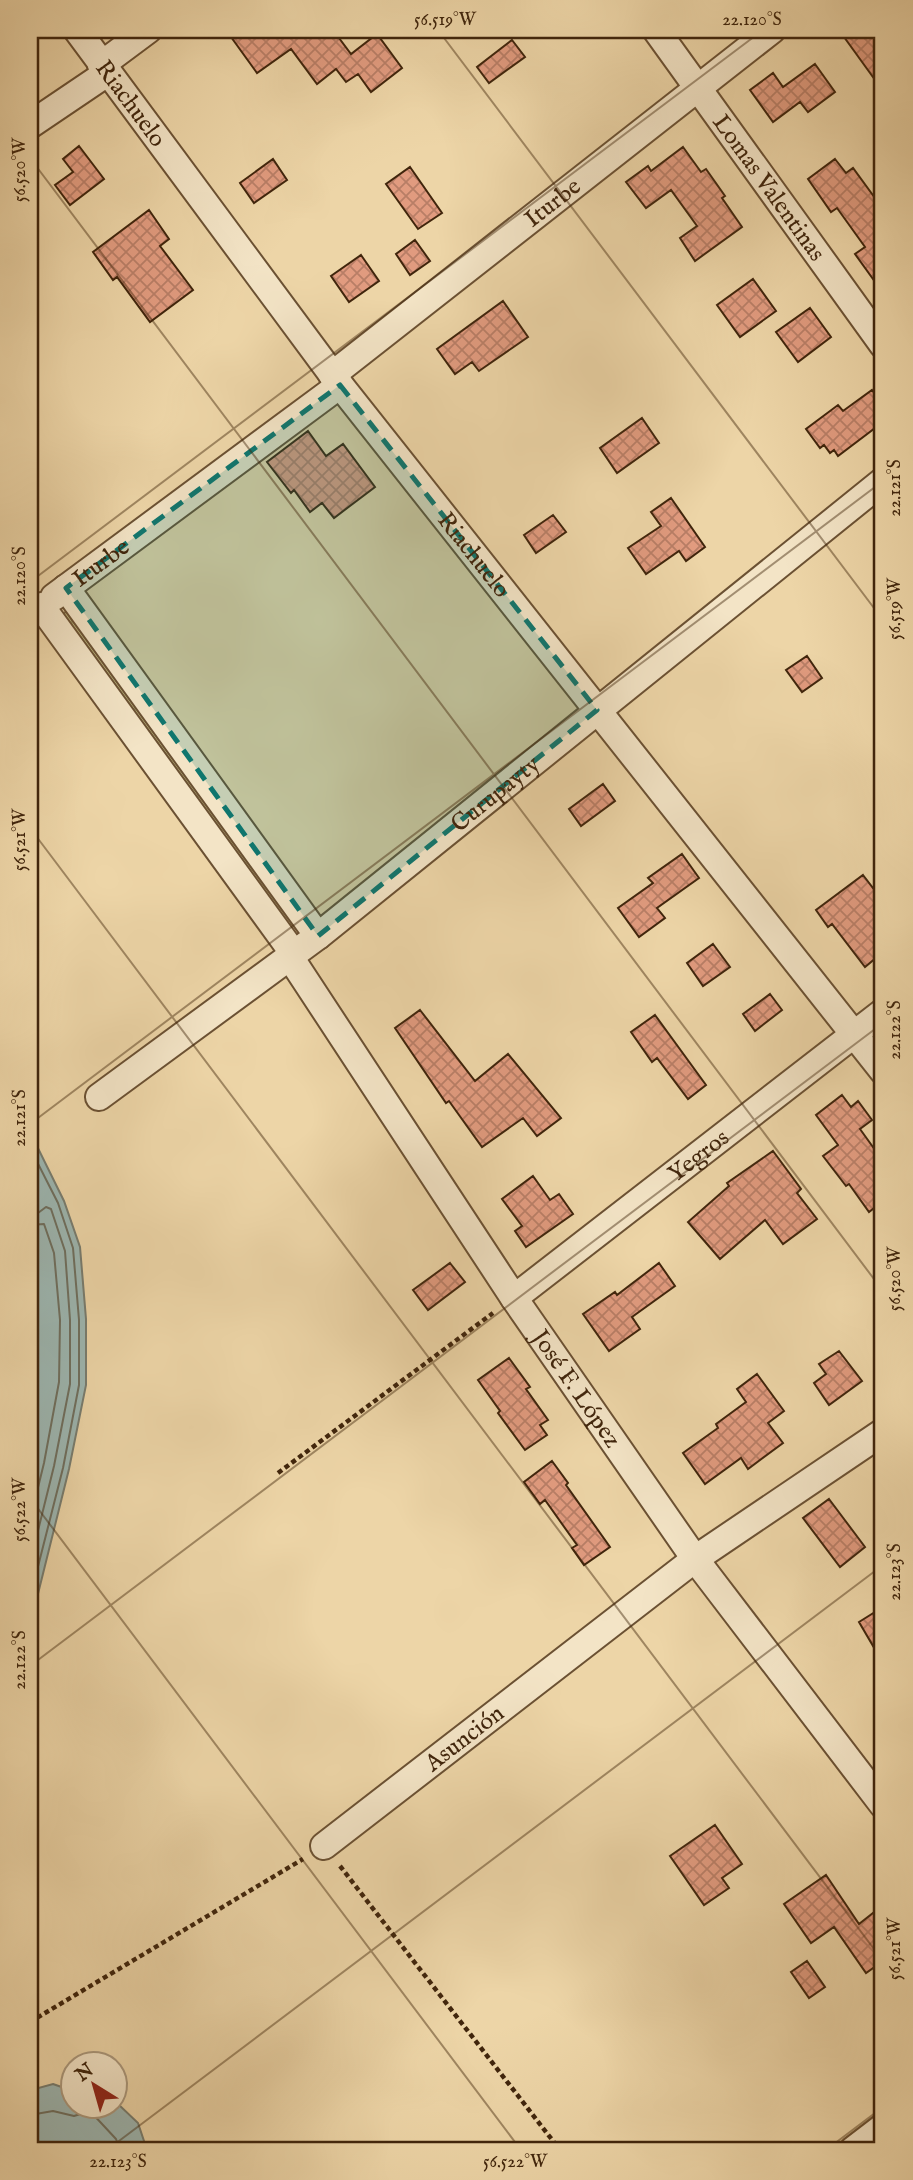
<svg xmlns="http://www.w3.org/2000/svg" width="913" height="2180" font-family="'IM FELL English',serif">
<defs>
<pattern id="grass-tufts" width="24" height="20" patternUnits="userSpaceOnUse" patternTransform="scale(1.75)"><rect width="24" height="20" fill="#c0bb82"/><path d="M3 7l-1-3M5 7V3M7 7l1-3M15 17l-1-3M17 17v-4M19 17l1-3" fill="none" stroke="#9d9869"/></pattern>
<pattern id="building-cross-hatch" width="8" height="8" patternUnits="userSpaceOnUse" patternTransform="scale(1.75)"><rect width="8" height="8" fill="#e19b7f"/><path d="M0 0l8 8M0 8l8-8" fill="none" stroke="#b87e66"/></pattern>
</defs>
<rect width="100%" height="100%" fill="#edd5a7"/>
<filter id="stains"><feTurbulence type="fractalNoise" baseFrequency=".00286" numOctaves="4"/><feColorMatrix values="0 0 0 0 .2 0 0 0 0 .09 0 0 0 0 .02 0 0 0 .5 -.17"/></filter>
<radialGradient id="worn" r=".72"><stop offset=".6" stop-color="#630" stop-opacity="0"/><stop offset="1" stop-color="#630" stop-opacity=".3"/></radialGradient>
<path fill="url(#grass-tufts)" stroke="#807047" stroke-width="2" d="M 68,610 L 293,921 L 290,926 L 287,926 L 62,615 Z"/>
<path fill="#9cb6b1" stroke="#777c6f" stroke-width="2" d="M 30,1132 L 64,1201 L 80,1247 L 86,1319 L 86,1385 L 69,1469 L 30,1626 L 30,1203 L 35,1194 L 30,1188 Z
M 53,2084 L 73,2091 L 74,2106 L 116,2106 L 116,2102 L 138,2123 L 147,2150 L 30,2150 L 30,2087 L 35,2089 Z"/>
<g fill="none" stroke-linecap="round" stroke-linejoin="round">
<path stroke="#6e6e5e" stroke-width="2" d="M 30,1148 L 58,1203 L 73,1248 L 79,1320 L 79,1385 L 63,1468 L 30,1598
M 30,1214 L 38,1213 L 46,1207 L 51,1209 L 65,1251 L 70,1320 L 70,1384 L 54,1466 L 30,1563
M 30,1225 L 44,1224 L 54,1253 L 60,1320 L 59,1382 L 44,1463 L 30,1520
M 30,2115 L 53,2111 L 74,2116 L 90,2111 L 116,2139 L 120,2150"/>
</g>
<path fill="url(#building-cross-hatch)" stroke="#40250c" stroke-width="2" d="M 226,30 L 333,30 L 351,54 L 377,34 L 402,68 L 371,92 L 358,74 L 346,82 L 336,69 L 317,84 L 291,49 L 257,73 Z
M 839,30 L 883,30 L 883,91 Z
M 512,40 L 525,57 L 489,83 L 477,67 Z
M 815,64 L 835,92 L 808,112 L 800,102 L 773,122 L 750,90 L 773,73 L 783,87 Z
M 79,146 L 104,179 L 70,205 L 55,185 L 73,172 L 63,159 Z
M 683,147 L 701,172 L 706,169 L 725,196 L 722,198 L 742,227 L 695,261 L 680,238 L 697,226 L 671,190 L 646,208 L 626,182 L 648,166 L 651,171 Z
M 273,159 L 287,180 L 254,203 L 240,183 Z
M 835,159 L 846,173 L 853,168 L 883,209 L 883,293 L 855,254 L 865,247 L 837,208 L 831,212 L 808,179 Z
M 410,167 L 442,213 L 418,229 L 386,184 Z
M 149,210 L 169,239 L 160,246 L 193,290 L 150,322 L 117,277 L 113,280 L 93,252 Z
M 415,240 L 430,261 L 410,275 L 396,254 Z
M 361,255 L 379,281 L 349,302 L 331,276 Z
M 753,279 L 776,311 L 740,337 L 717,305 Z
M 503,301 L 528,337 L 479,371 L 472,362 L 455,374 L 437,349 Z
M 810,308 L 831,337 L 798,362 L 776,332 Z
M 872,390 L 883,405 L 883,422 L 838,456 L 834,450 L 830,453 L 824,445 L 820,448 L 806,429 L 838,405 L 843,411 Z
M 642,418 L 659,443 L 617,473 L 600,448 Z
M 308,431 L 326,456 L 343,444 L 375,487 L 334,518 L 322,503 L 310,512 L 294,490 L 291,493 L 267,462 Z
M 671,498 L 705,547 L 686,561 L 679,551 L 646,574 L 628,548 L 661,526 L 651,512 Z
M 553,515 L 566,532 L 536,553 L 524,535 Z
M 807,656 L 822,678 L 802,692 L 786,670 Z
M 603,784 L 615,801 L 581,826 L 569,809 Z
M 682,854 L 699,878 L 657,908 L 665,918 L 639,937 L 618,908 L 653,883 L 648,878 Z
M 863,875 L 873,888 L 883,880 L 883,952 L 865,967 L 832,924 L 828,927 L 816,910 Z
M 713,944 L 730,967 L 703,986 L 687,963 Z
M 770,994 L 782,1010 L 755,1031 L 743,1014 Z
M 420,1010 L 475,1081 L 508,1054 L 561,1118 L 537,1136 L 523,1118 L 482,1147 L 449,1101 L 446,1103 L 395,1028 Z
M 655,1015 L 706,1085 L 688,1099 L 657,1058 L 652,1062 L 631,1032 Z
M 842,1095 L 851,1107 L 858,1101 L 872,1120 L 860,1129 L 883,1161 L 883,1201 L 869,1212 L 849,1184 L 846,1186 L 823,1156 L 838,1145 L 816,1115 Z
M 773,1151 L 801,1189 L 797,1193 L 817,1219 L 783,1244 L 765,1220 L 720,1259 L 688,1222 L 729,1186 L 727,1183 Z
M 533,1176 L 550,1200 L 559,1194 L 573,1214 L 526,1247 L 515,1231 L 522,1226 L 502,1199 Z
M 450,1263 L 465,1282 L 428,1310 L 413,1290 Z
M 659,1263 L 675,1286 L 632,1317 L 640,1329 L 609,1351 L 583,1314 L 615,1292 L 617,1295 Z
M 839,1351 L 862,1381 L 829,1405 L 814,1383 L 826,1374 L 819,1364 Z
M 509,1358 L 530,1387 L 526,1389 L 548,1420 L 540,1425 L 547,1435 L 525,1450 L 498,1413 L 500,1411 L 478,1380 Z
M 757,1374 L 784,1411 L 768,1423 L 783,1443 L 748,1469 L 741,1458 L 705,1484 L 683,1453 L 718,1428 L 716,1424 L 746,1402 L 737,1389 Z
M 552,1461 L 568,1483 L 566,1485 L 610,1547 L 584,1565 L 572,1548 L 577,1545 L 545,1500 L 540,1504 L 524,1482 Z
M 829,1499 L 865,1547 L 840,1567 L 803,1518 Z
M 883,1607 L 883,1663 L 859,1622 Z
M 715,1825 L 742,1864 L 722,1878 L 729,1888 L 704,1905 L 670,1856 Z
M 826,1875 L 859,1924 L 883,1905 L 883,1961 L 866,1973 L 834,1927 L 811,1943 L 784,1904 Z
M 807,1961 L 825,1987 L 809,1998 L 791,1972 Z"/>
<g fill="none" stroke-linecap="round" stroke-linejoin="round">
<g stroke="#6b5133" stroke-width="30">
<g id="street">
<path id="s1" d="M 77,30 L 340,385 L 883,1071"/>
<path id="s2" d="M 656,30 L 883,345"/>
<path d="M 101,65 L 148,30"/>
<path d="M 30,125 L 107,73"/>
<path id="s3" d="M 332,375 L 772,30"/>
<path d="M 66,588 L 318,936"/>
<path id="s4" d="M 54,597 L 340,385"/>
<path d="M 41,606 L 294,954"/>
<path id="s5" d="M 290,957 L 514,1298 L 695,1559 L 883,1805"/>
<path id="s6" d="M 99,1097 L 318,936 L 883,481"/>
<path id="s7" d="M 514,1298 L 883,1012"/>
<path id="s8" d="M 324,1846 L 695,1559 L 883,1432"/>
<path d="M 853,2150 L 883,2127"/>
</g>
</g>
<path stroke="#40250c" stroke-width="4.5" stroke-dasharray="5 3.5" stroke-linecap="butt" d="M 278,1473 L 493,1313
M 340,1866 L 560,2150
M 30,2022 L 303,1859"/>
<use href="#street" stroke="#f3e4c6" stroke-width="26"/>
</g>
<path fill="#0f766e" fill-opacity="0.2" stroke="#0f766e" stroke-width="5" stroke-dasharray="14 9" stroke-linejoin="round" d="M 340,385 L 597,710 L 318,936 L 66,588 Z"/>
<path fill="none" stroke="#40250c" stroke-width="2" stroke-opacity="0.45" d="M 438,30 L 883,620M 30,41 L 44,30M 30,158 L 883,1291M 30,582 L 763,30M 30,828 L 883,1961M 30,1124 L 883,481M 30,1498 L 521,2150M 30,1666 L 883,1023M 107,2150 L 883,1565M 826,2150 L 883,2107"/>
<g text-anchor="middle" stroke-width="5" stroke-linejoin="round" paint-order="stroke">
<g font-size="24" fill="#40250c" stroke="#f3e4c6">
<text dy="8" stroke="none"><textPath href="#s1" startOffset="91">Riachuelo</textPath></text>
<text dy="8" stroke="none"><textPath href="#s2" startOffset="194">Lomas Valentinas</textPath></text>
<text dy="8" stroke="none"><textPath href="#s3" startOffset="280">Iturbe</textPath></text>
<text dy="8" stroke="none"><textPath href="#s1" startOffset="658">Riachuelo</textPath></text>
<text dy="8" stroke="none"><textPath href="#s4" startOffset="58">Iturbe</textPath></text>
<text dy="8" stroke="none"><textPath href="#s6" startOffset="499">Curupayty</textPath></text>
<text dy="8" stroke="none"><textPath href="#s7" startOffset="233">Yegros</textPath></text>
<text dy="8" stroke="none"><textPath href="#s5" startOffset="518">José F. López</textPath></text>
<text dy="8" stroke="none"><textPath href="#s8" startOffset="177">Asunción</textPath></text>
</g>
</g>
<rect width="913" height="2180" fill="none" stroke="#edd5a7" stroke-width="77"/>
<g transform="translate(94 2085) rotate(323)"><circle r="33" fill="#f3e4c6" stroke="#ab987c" stroke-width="2"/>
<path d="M0-5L12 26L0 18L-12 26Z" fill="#8f2418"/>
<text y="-10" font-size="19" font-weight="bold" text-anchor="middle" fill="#40250c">N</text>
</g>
<rect x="38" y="38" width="836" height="2104" fill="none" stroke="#40250c" stroke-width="2.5"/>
<g font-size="18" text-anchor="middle" fill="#40250c">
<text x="445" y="25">56.519°W</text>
<text x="752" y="25">22.120°S</text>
<text transform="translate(19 170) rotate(-90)" y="6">56.520°W</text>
<text transform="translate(894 488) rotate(-90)" y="6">22.121°S</text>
<text transform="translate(19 576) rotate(-90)" y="6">22.120°S</text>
<text transform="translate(894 609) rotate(-90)" y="6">56.519°W</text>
<text transform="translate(19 840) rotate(-90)" y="6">56.521°W</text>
<text transform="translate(894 1030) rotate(-90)" y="6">22.122°S</text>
<text transform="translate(19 1118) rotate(-90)" y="6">22.121°S</text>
<text transform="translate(894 1279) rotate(-90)" y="6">56.520°W</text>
<text transform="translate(19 1510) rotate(-90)" y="6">56.522°W</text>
<text transform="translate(894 1572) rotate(-90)" y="6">22.123°S</text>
<text transform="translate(19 1660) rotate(-90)" y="6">22.122°S</text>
<text transform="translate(894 1949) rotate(-90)" y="6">56.521°W</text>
<text x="118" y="2167">22.123°S</text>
<text x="515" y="2167">56.522°W</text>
</g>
<rect width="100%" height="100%" filter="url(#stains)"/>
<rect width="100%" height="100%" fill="url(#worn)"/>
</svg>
